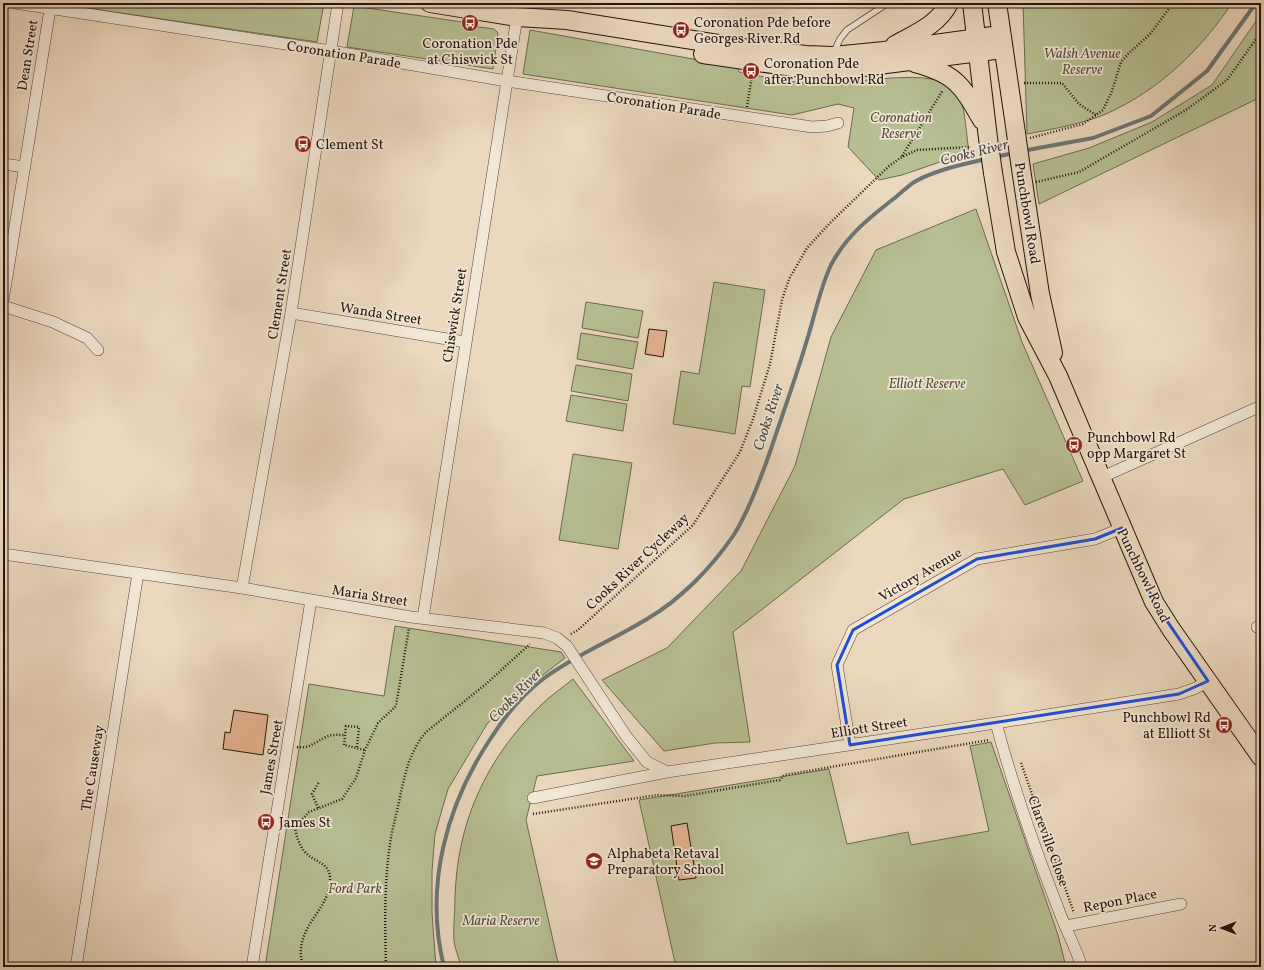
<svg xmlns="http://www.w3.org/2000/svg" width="1264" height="970" font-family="Vollkorn,serif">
<rect width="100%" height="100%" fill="#ebd8bd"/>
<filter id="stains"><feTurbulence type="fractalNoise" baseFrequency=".005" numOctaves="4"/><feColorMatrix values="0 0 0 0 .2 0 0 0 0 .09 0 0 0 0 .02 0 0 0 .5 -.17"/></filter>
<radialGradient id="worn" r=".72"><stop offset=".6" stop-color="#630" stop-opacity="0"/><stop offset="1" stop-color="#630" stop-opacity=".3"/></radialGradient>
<path fill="#b7bf92" stroke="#6d6950" d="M 66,3 L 324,3 L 317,42 L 67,5 Z
M 1023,3 L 1232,3 C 1200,51 1159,90 1106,114 C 1082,124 1053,129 1027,134 Z
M 354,6 L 462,22 L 464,25 L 494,29 L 498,33 L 493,69 L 347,47 Z
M 1261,14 L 1261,97 L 1039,204 L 1033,164 L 1089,148 L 1152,122 L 1212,85 Z
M 530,30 L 738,67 L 739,72 C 765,77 792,83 818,84 C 847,85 925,68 946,85 C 951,88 958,96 961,101 C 965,109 967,141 969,152 L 902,175 L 879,180 L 848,147 L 854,108 L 838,104 L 792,115 L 523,74 Z
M 976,209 L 1022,342 L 1083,481 L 1025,505 L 1003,469 L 904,499 L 733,632 L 750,742 L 715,743 L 664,751 L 602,680 L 667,648 L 741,571 L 795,466 L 831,337 L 876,250 Z
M 714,282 L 765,290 L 750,387 L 742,386 L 735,434 L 673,424 L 681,371 L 699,374 Z
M 586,302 L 643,311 L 638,338 L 582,328 Z
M 581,333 L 638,342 L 633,369 L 577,359 Z
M 576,365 L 632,374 L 628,401 L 571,391 Z
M 571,395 L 627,404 L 623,431 L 566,421 Z
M 573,454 L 632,463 L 618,549 L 559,540 Z
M 395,626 L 561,652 L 565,658 L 513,698 L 487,724 L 448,789 L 435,834 L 432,871 L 432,913 L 436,967 L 265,967 L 309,684 L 384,696 Z
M 573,679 L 634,761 L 537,776 L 526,820 L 559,967 L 461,967 C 459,958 455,949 454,941 C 453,927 455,912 455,898 C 457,822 486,759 540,706 C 550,696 562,688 573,679 Z
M 991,742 L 1058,935 L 1066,967 L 676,967 L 639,800 L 829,769 L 847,844 L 908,832 L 911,845 L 989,831 L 970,746 Z"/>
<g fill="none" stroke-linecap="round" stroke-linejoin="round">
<path stroke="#6c7675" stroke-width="4" d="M 1022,151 L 1093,138 L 1151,116 L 1207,71 L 1256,3
M 995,157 L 1014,153
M 444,967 C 424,887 446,805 491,738 C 505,716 522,695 543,679 C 575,655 613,640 647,619 C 680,600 712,567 733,536 C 748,513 762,475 771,449 C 783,413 796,377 807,340 C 815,315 820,288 831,265 C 846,236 870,217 896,197 C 902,192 909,185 916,181 C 936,170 964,164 986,159"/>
</g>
<path fill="#e6b392" stroke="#23130d" d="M 649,329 L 667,331 L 663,357 L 645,354 Z
M 234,710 L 268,715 L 263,755 L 223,749 L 225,732 L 230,733 Z
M 687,823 L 696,878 L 679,880 L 671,826 Z"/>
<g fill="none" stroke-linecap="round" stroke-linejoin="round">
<g stroke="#554439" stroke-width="7">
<path id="lane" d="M 834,52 L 840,39 L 847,30 L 888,3"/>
</g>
<g stroke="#554439" stroke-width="12">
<path id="street" d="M 15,3 L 331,51 L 507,81 L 812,127 L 827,126 L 838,123
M 3,164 L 25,167
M 3,301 L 51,3
M 3,306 L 53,322 L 87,338 L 98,350
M 291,313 L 465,342
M 1100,478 L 1261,406
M 3,554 L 242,588 L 411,617 L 544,633 L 557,638 L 567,646 L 626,736 L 647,762 L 667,772
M 242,588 L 291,313 L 338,3
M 423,618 L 517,17
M 1257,627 L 1261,626
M 996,723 C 1013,786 1034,847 1058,908 C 1065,928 1075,946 1082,967
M 850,745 L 837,665 L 853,630 L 977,559 L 1095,539 L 1122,528
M 533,798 L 667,772 L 996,723 L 1179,694 L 1196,688 L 1208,681
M 1066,926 L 1181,904
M 76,967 L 138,573
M 252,967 C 271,845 292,723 311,600"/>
</g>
<g stroke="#23130d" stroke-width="20">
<path id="primary" d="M 430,3 L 517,17 L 567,20 L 743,48 L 806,55 L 833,56 L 884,51 L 1000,35
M 972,3 L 988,138
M 997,3 L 1016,133
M 895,45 C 915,34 938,25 949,3
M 703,54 L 793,67 L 840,70 L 1002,49
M 915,63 C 956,74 962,85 982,120
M 1021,169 L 1040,294 L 1053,353
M 993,173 L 1006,252 L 1027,317 L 1058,376 L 1154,602 L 1171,629 L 1261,757"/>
</g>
<path stroke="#23130d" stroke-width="2.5" stroke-dasharray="1 2" stroke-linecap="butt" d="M 1024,83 L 1062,83 L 1079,104 L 1096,115
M 747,107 L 752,75
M 1030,138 L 1083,124 L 1103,110 L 1112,91 L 1121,62 L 1128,54 L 1151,33 L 1173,3
M 902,156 L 943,90
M 1036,182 L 1079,172 L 1186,110 L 1227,80 L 1261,32
M 571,634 L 578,630 L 693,525 L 740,452 L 753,419 L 770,364 L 782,300 L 789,279 L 807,248 L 830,223 L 889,166 L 902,157 L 917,150 L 971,147
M 297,747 C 310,749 315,742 326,737 C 332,734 339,735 345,735
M 357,747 L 359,727 L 346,726 L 344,745 L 365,750
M 1021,763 L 1074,913
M 318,808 L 312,794 L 319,782
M 533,814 L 657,795 L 685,796 L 780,780 L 784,775 L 989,740
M 285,825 L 295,827 L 309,812 L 342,799 L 356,778 L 365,750 L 378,723 L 396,706 L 409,628
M 295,827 C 296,836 300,848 307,854 C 315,862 329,863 330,877 C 332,905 303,921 301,949 C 300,955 302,961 303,967
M 386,967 C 385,926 384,885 390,844 C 392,830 396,816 399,802 C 404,777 409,752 426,732 L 486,684 L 530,644"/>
<use href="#lane" stroke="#f2e6d4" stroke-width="5.5"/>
<use href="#street" stroke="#f2e6d4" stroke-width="11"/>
<use href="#primary" stroke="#ebd8bd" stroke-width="18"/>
<g stroke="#23130d" stroke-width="20" stroke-linecap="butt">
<path id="primary-bridge" d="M 1016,133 L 1021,169
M 988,138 L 993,173"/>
</g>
<use href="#primary-bridge" stroke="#ebd8bd" stroke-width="18"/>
</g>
<path fill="none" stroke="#1d4ed8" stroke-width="3" stroke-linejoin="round" d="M 1122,528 L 1154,602 L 1208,681 L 1179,694 L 850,745 L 837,665 L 853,630 L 977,559 L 1095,539 Z"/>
<defs>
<g id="bus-disc" transform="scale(0.9)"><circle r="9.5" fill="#8f2418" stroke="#f2e6d4"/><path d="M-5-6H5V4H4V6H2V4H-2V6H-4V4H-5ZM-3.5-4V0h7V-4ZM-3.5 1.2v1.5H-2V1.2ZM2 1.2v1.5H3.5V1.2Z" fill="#fff"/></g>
<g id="school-disc" transform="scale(0.9)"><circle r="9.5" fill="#8f2418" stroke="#f2e6d4"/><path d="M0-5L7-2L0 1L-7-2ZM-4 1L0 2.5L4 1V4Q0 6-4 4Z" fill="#fff"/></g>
</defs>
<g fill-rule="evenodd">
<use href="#bus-disc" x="470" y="23"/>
<use href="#bus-disc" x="681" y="30"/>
<use href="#bus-disc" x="751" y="71"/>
<use href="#bus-disc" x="303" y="144"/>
<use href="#bus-disc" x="1074" y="445"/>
<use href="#bus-disc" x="1224" y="725"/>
<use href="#bus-disc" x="266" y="822"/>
<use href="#school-disc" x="594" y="861"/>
</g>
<g text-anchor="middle" stroke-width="3.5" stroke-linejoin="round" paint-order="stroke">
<g font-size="14" fill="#23130d" stroke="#f2e6d4" text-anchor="start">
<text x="694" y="27">Coronation Pde before<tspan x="694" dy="16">Georges River Rd</tspan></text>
<text x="470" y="48" text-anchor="middle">Coronation Pde<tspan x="470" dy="16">at Chiswick St</tspan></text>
<text x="764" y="68">Coronation Pde<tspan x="764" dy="16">after Punchbowl Rd</tspan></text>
<text x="316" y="149">Clement St</text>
<text x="1087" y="442">Punchbowl Rd<tspan x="1087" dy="16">opp Margaret St</tspan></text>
<text x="1211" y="722" text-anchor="end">Punchbowl Rd<tspan x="1211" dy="16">at Elliott St</tspan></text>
<text x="279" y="827">James St</text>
<text x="607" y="858">Alphabeta Retaval<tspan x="607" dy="16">Preparatory School</tspan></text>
</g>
<g font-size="14" font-style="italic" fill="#574f3c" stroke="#f2e6d4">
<text x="1082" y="58">Walsh Avenue<tspan x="1082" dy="16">Reserve</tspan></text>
<text x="901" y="122">Coronation<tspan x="901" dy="16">Reserve</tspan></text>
<text x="927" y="388">Elliott Reserve</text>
<text x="355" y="893">Ford Park</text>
<text x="501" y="925">Maria Reserve</text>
</g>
<g font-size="14" fill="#23130d" stroke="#f2e6d4">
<text transform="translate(344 54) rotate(9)" y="5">Coronation Parade</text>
<text transform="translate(27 55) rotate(-81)" y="5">Dean Street</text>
<text transform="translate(664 105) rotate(9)" y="5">Coronation Parade</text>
<text transform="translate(1028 213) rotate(81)" y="5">Punchbowl Road</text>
<text transform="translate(279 294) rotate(-81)" y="5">Clement Street</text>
<text transform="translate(381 313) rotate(9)" y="5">Wanda Street</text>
<text transform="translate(454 315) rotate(-81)" y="5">Chiswick Street</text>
<text transform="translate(637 561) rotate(-43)" y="5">Cooks River Cycleway</text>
<text transform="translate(920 574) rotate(-30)" y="5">Victory Avenue</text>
<text transform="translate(1144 575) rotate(64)" y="5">Punchbowl Road</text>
<text transform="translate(370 595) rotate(9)" y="5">Maria Street</text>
<text transform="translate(869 727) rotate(-9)" y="5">Elliott Street</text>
<text transform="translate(271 757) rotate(-80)" y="5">James Street</text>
<text transform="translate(92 768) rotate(-81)" y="5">The Causeway</text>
<text transform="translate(1049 841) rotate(70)" y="5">Clareville Close</text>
<text transform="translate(1120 900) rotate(-11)" y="5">Repon Place</text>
</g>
<g font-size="15" font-style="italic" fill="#4d4d4a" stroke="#f2e6d4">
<text transform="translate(974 152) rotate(-14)" y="5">Cooks River</text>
<text transform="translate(768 417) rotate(-72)" y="5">Cooks River</text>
<text transform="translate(515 695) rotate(-46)" y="5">Cooks River</text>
</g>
</g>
<rect width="1264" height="970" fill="none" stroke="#ebd8bd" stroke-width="16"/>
<rect x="4" y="4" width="1256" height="962" fill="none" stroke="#23130d" stroke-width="2"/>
<rect x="8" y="8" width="1248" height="954" fill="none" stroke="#23130d"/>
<g transform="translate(1222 928) rotate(270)" stroke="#f2e6d4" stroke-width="3" paint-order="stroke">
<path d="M0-3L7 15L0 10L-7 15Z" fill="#23130d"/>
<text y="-6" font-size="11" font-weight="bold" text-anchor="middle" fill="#23130d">N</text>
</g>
<rect width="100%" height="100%" filter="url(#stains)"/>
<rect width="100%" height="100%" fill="url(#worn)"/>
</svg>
